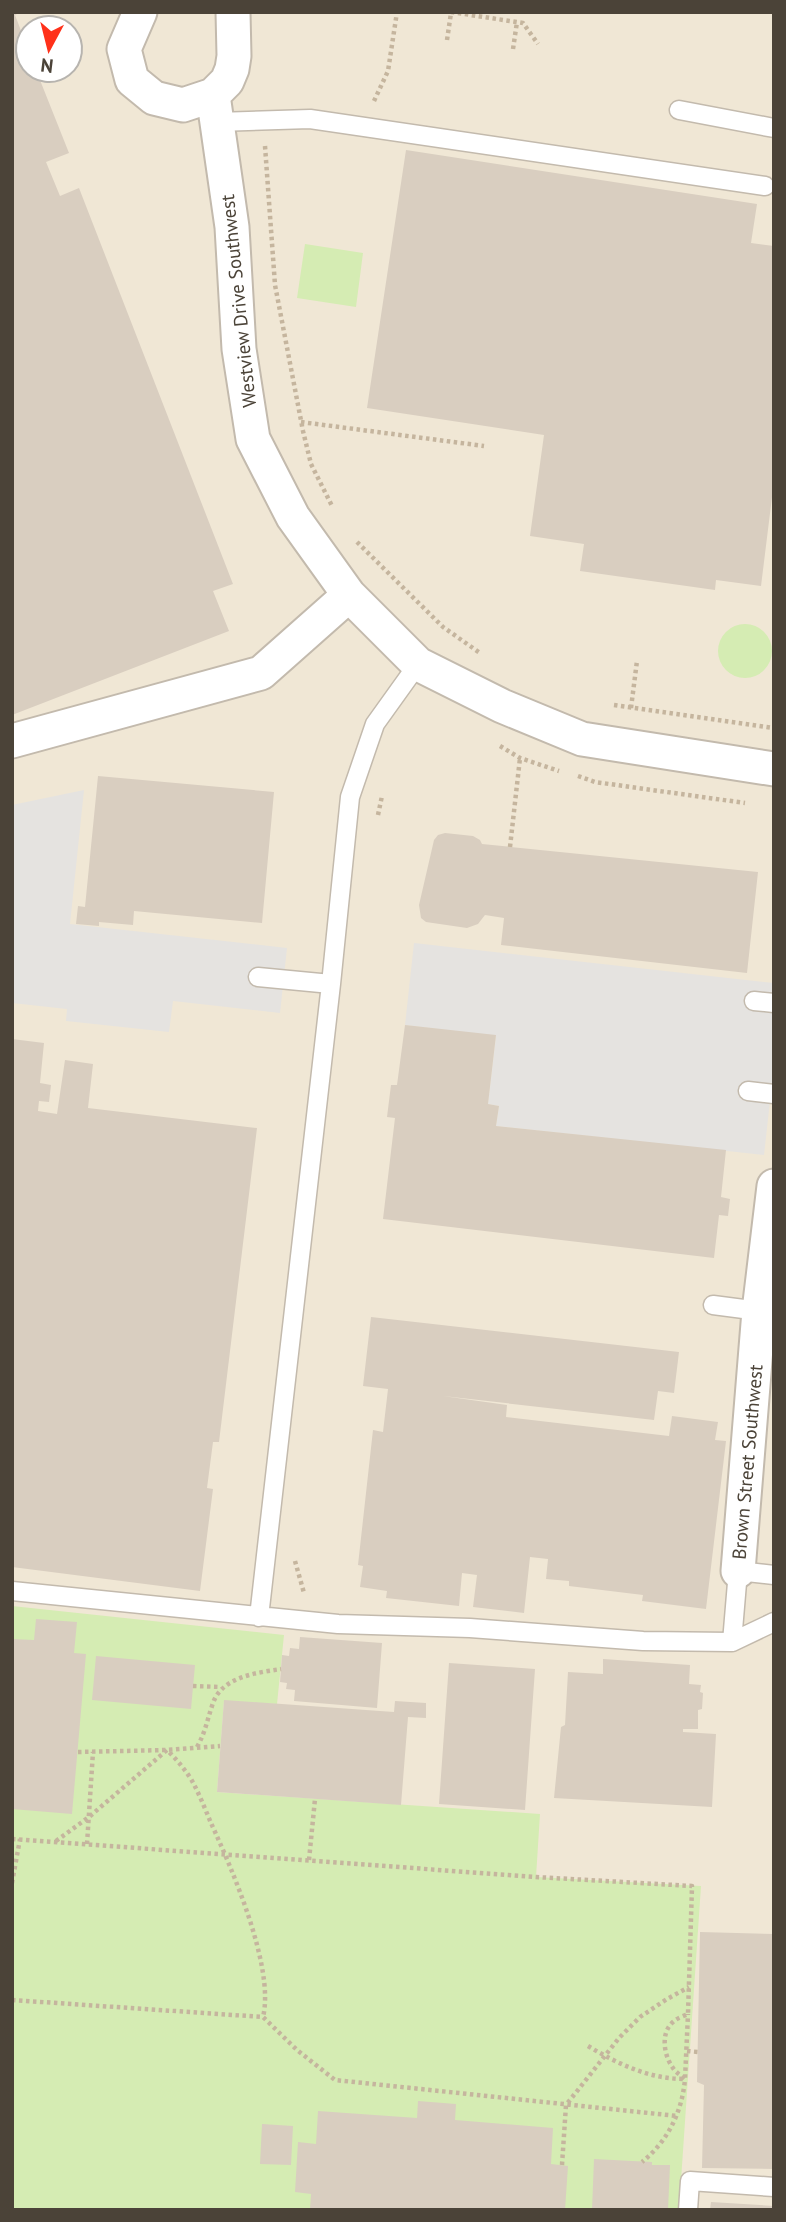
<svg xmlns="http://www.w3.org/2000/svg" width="786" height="2222" font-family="'PT Sans',sans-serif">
<rect width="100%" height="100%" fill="#f6f2eb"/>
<path fill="#f0e7d5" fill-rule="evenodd" d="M 12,12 L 774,12 L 774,2210 L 12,2210 ZM 28,28 L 70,28 L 70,70 L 28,70 Z"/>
<path fill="#d5ecb3" d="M 305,244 L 363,253 L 356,307 L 297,298 Z
M718 651a27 27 0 1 1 54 0a27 27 0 1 1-54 0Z
M 12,1606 L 284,1635 L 277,1704 L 224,1701 L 217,1792 L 540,1814 L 536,1877 L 701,1886 L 679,2210 L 12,2210 Z"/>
<path fill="#e5e3e0" d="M 84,790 L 70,924 L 287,948 L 280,1013 L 173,1001 L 169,1032 L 66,1021 L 67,1009 L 12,1003 L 12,805 Z
M 414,943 L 774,983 L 774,1065 L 764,1155 L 496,1126 L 499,1106 L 488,1104 L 496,1036 L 405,1025 Z"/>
<path fill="#d9cec0" d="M 12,12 L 21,12 L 15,15 L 28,49 L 28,70 L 36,70 L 69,153 L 46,162 L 60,196 L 79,188 L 233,584 L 213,591 L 229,631 L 12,715 Z
M 406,150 L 757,204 L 751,243 L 774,246 L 774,481 L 761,586 L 716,580 L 715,590 L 580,571 L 584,544 L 530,536 L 544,435 L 367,408 Z
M 98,776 L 274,792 L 262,923 L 134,911 L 133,925 L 99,922 L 99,926 L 76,924 L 78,906 L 85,907 Z
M 445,833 L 473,836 L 480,840 L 482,844 L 758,872 L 747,973 L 501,945 L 504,918 L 485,915 L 478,924 L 467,928 L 426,922 L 421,918 L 419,905 L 434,840 L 438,835 Z
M 405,1025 L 496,1035 L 488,1104 L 499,1106 L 496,1126 L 726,1150 L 721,1197 L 730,1199 L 728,1216 L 719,1215 L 714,1258 L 383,1219 L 395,1118 L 387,1117 L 391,1085 L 397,1085 Z
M 12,1039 L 44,1043 L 40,1083 L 51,1085 L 49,1102 L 39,1101 L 38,1111 L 57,1114 L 65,1060 L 93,1064 L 88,1108 L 257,1128 L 219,1442 L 213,1442 L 207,1488 L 213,1489 L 200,1591 L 12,1567 Z
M 371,1317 L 679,1352 L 674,1393 L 658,1391 L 654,1420 L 443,1396 L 507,1405 L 506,1417 L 669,1436 L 672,1416 L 718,1422 L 715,1440 L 726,1441 L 706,1609 L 642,1601 L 643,1595 L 569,1586 L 569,1581 L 546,1579 L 548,1559 L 530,1557 L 524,1613 L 473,1607 L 477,1575 L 462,1573 L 459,1606 L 386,1598 L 387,1591 L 360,1587 L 363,1566 L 358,1565 L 373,1430 L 383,1432 L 388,1389 L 363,1386 Z
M 36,1619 L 77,1622 L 74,1653 L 86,1654 L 72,1814 L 12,1809 L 12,1639 L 34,1640 Z
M 300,1637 L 382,1643 L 377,1708 L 294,1701 L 295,1690 L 286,1689 L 287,1683 L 280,1682 L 282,1655 L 289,1656 L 290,1648 L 299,1649 Z
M 96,1656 L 195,1665 L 191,1709 L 92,1700 Z
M 603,1659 L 690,1665 L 689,1684 L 701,1685 L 700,1692 L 703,1693 L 702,1709 L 698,1710 L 698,1729 L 683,1729 L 683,1732 L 716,1734 L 712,1807 L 554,1798 L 561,1727 L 565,1725 L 568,1672 L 603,1674 Z
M 449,1663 L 535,1669 L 525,1810 L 439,1804 Z
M 224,1700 L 394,1712 L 395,1701 L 426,1703 L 426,1718 L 408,1717 L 401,1805 L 217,1792 Z
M 700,1932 L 774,1934 L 774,2169 L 702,2168 L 704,2085 L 697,2082 Z
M 418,2101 L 456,2104 L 455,2120 L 553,2128 L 551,2164 L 568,2166 L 565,2210 L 310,2210 L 311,2194 L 295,2192 L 298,2142 L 316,2144 L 318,2111 L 417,2118 Z
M 262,2124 L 293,2126 L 291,2165 L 260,2164 Z
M 594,2159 L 652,2162 L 652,2165 L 670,2165 L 668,2210 L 592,2210 Z
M 711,2202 L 774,2206 L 774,2210 L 710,2210 Z"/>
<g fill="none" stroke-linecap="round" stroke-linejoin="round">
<g stroke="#c3baad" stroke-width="21">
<path id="service" d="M 679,110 L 774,128
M 217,122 L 310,119 L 765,186
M 258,977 L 331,984
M 754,1001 L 774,1003
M 748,1091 L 774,1094
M 713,1305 L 759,1311
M 12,1591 L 338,1624 L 470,1628 L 643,1641 L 732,1642 L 738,1571 L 774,1575
M 259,1617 L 331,984 L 350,797 L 375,724 L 418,664
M 732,1642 L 774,1622
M 688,2210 L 690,2181 L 774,2187"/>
</g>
<g stroke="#c3baad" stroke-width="37">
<path id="minor" d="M 140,12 L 124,49 L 132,80 L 154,98 L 183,105 L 213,95 L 227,81 L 232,69 L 234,56 L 233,12
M 213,95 L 232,227 L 239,349 L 253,439 L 293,517 L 349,595 L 418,664 L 502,706 L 582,739 L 774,769
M 12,741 L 261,673 L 349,595
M 738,1571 L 759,1311 L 774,1186"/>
</g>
<path stroke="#c5b59e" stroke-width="4.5" stroke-dasharray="3.5 3.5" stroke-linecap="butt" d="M 451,12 L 523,23 L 538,44
M 447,40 L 451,13
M 513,49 L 517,22
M 374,101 L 388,71 L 397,12
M 265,146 L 275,285 L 303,431 L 311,464 L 332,506
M 301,422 L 484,446
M 357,542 L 443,627 L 480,653
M 614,705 L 774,728
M 631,708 L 637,661
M 500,746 L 520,758 L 559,771
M 578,776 L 595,782 L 745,803
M 378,815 L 382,796
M 510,847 L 520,758
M 295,1561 L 304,1593
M 193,1686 L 221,1687
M 197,1747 C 205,1733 207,1721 212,1706 C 220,1677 255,1673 281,1669
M 78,1752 L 167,1750 L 220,1746
M 12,1839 L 536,1877 L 692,1886 L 688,2014 C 684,2016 677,2018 673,2022 C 660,2033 664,2056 673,2068 C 676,2073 681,2075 685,2079 C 682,2112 668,2141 642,2162
M 56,1841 L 89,1817 L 167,1750 C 176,1759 184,1768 191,1779 C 199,1793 205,1809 211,1823 C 232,1869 275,1968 263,2017
M 87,1844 L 93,1752
M 309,1860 L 315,1799
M 12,1883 L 20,1839
M 12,2000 L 263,2017 L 297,2050 L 335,2080 L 677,2116
M 588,2046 C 618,2064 649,2079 685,2079 L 688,2014
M 687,2051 L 698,2052
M 562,2165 L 566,2105 L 619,2038 L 640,2017 L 667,1999 L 689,1987"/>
<use href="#service" stroke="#fff" stroke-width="18"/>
<use href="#minor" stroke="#fff" stroke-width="33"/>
</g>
<g text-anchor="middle" stroke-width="6" stroke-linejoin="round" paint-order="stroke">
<g font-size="19" fill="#4b4338" stroke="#fff">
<text transform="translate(238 301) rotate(-96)" y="7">Westview Drive Southwest</text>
<text transform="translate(747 1462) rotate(-85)" y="7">Brown Street Southwest</text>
</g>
</g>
<rect width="786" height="2222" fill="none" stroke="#4b4338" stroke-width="28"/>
<g transform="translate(49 49) rotate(187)"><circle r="33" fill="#ffffff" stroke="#b7b4af" stroke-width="2"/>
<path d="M0-5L12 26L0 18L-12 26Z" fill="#ff311a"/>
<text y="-10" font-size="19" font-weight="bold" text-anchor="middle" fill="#4b4338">N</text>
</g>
</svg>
